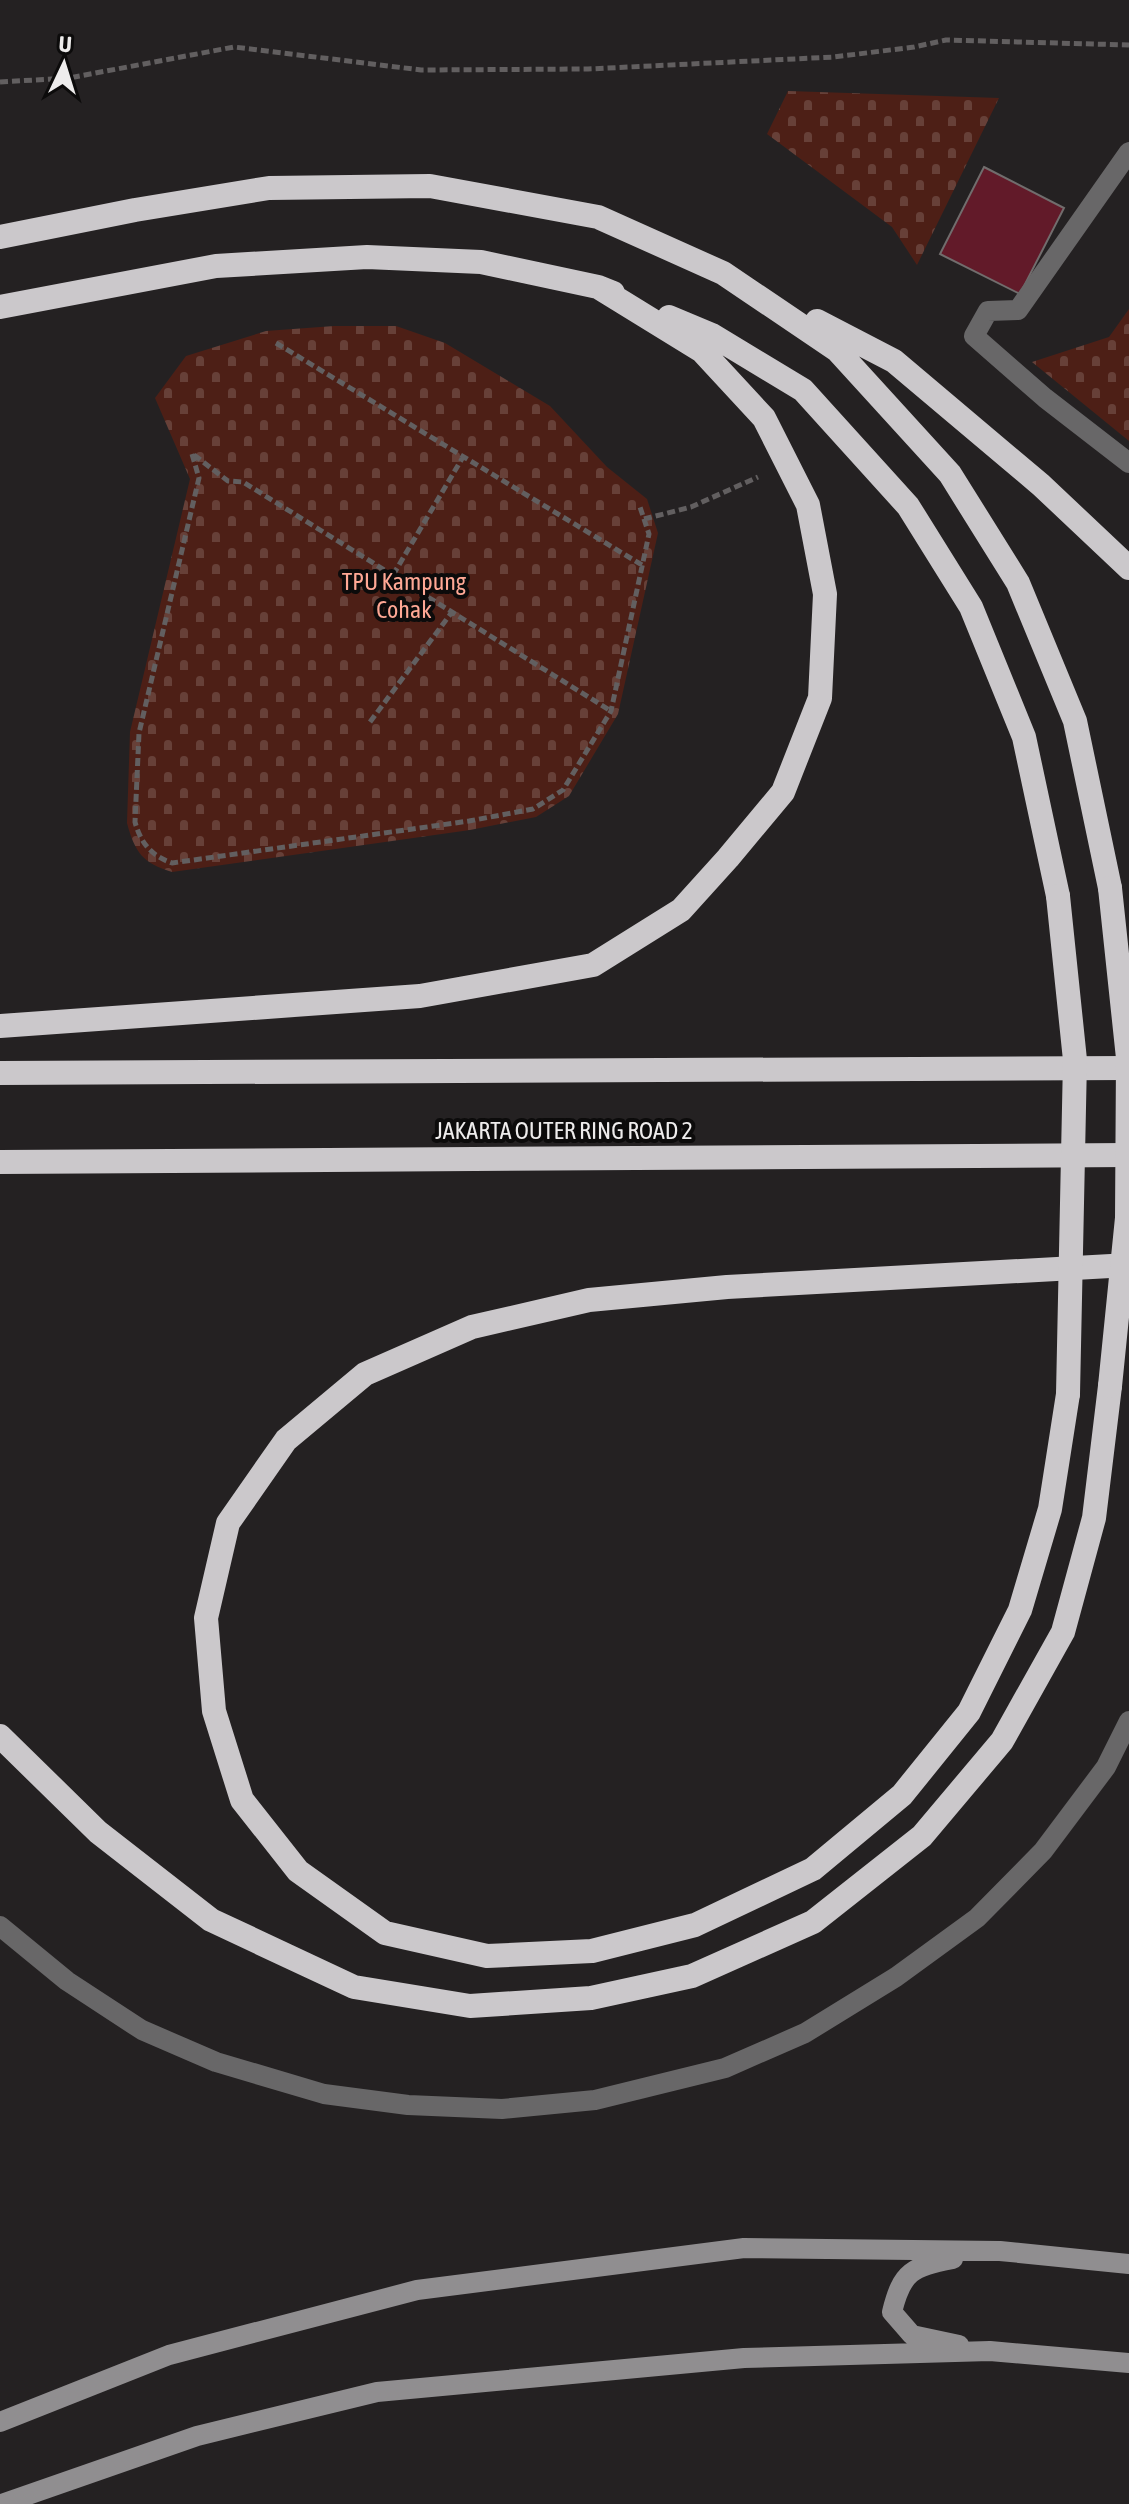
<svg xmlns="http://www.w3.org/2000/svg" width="1129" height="2504" font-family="'Asap Condensed',sans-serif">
<defs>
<pattern id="cemetery-stones" width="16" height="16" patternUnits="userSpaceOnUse" patternTransform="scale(2)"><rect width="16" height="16" fill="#4d1f16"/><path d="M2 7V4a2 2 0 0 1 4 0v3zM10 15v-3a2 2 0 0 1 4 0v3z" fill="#674038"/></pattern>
</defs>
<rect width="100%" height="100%" fill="#242122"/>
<path fill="url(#cemetery-stones)" d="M 788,91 L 999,98 L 917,265 L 892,227 L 767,134 Z
M 1129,309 L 1129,441 L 1032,362 L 1109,337 Z
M 334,326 L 396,326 L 445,343 L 550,406 L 607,467 L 647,499 L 658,533 L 618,714 L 569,796 L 536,817 L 470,830 L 172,872 C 143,863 135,853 127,823 L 130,732 L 190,479 L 155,398 L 186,356 L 266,331 Z"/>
<path fill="#621a29" stroke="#716d6d" stroke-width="2" d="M 984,167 L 1064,208 L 1020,294 L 940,254 Z"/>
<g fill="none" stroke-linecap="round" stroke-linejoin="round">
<path stroke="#625f60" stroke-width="5" stroke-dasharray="8 4" stroke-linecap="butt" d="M 0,82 L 69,78 L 234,47 L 421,70 L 588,69 L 834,57 L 914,47 L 946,40 L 1129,45
M 276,343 L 642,565
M 192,454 L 199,478 L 139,733 L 135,822 C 141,844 152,856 172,863 L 469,821 L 533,809 L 563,790 L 611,711 L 649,534 L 639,504
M 194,455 L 228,481 L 243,482 L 611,711
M 644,519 L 691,507 L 758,477
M 393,575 L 463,457
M 370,722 L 452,612"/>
<path stroke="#686768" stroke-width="20" d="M 1129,152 L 1018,310 L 988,311 L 974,336 L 1045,398 L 1129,463"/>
<path stroke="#686768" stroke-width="20" d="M 0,1926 L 67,1981 L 142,2030 L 216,2062 L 324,2094 L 408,2105 L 502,2109 L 595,2100 L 725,2068 L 805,2033 L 896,1977 L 977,1918 L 1043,1851 L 1106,1767 L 1129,1721"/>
<path stroke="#908e90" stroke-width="20" d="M 953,2259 C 912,2267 902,2271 892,2312 L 912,2335 L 959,2345
M 0,2422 L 169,2355 L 417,2290 L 744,2248 L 1000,2251 L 1129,2264
M 2,2504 L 197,2436 L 377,2392 L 744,2358 L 990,2351 L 1129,2363"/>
<path stroke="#cbc8cb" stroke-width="24" d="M 0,237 L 135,210 L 269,188 L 430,186 L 598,217 L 723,273 L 837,350 L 950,474 L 1018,583 L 1075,721 L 1110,888
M 0,307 L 216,266 L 367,257 L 481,262 L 598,287 L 613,293
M 669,317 L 712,335 L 803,390 L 908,506 L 971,607 L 1024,737 L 1058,896
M 817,321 L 894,361 L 1041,485 L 1129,568
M 0,1026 L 420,996 L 593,965 L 681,910 L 728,858 L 783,792 L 820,698 L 825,594 L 808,505 L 764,418 L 702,351 L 598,287
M 0,1073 L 1129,1068
M 0,1162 L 1129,1155
M 1068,1394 L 1050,1509 L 1020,1610 L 969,1712 L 902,1795 L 813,1869 L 695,1925 L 592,1951 L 487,1956 L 385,1933 L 298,1871 L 242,1800 L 214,1711 L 206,1618 L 228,1523 L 286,1440 L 365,1374 L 472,1327 L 589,1300 L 727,1287 L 1129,1265
M 0,1736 L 98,1832 L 211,1920 L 354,1987 L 470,2006 L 591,1998 L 692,1976 L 813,1922 L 922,1836 L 1002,1741 L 1063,1632 L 1094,1518 L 1110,1386"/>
<path stroke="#cbc8cb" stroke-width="24" d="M 1058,896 L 1075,1060 L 1068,1394
M 1110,1386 L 1127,1218 L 1128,1058 L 1110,888"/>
</g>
<g text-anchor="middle" stroke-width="8" stroke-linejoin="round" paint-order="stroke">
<g font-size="24" fill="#ffa895" stroke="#0c0b0b">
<text x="404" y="590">TPU Kampung<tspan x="404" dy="28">Cohak</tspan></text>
</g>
<g font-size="24" fill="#eeecec" stroke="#0c0b0b">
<text x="564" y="1139">JAKARTA OUTER RING ROAD 2</text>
</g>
</g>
<g transform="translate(64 64) rotate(4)" stroke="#0c0b0b" stroke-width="6" paint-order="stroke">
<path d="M0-6L14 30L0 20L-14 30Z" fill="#eeecec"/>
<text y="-12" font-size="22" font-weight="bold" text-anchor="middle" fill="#eeecec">U</text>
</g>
</svg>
